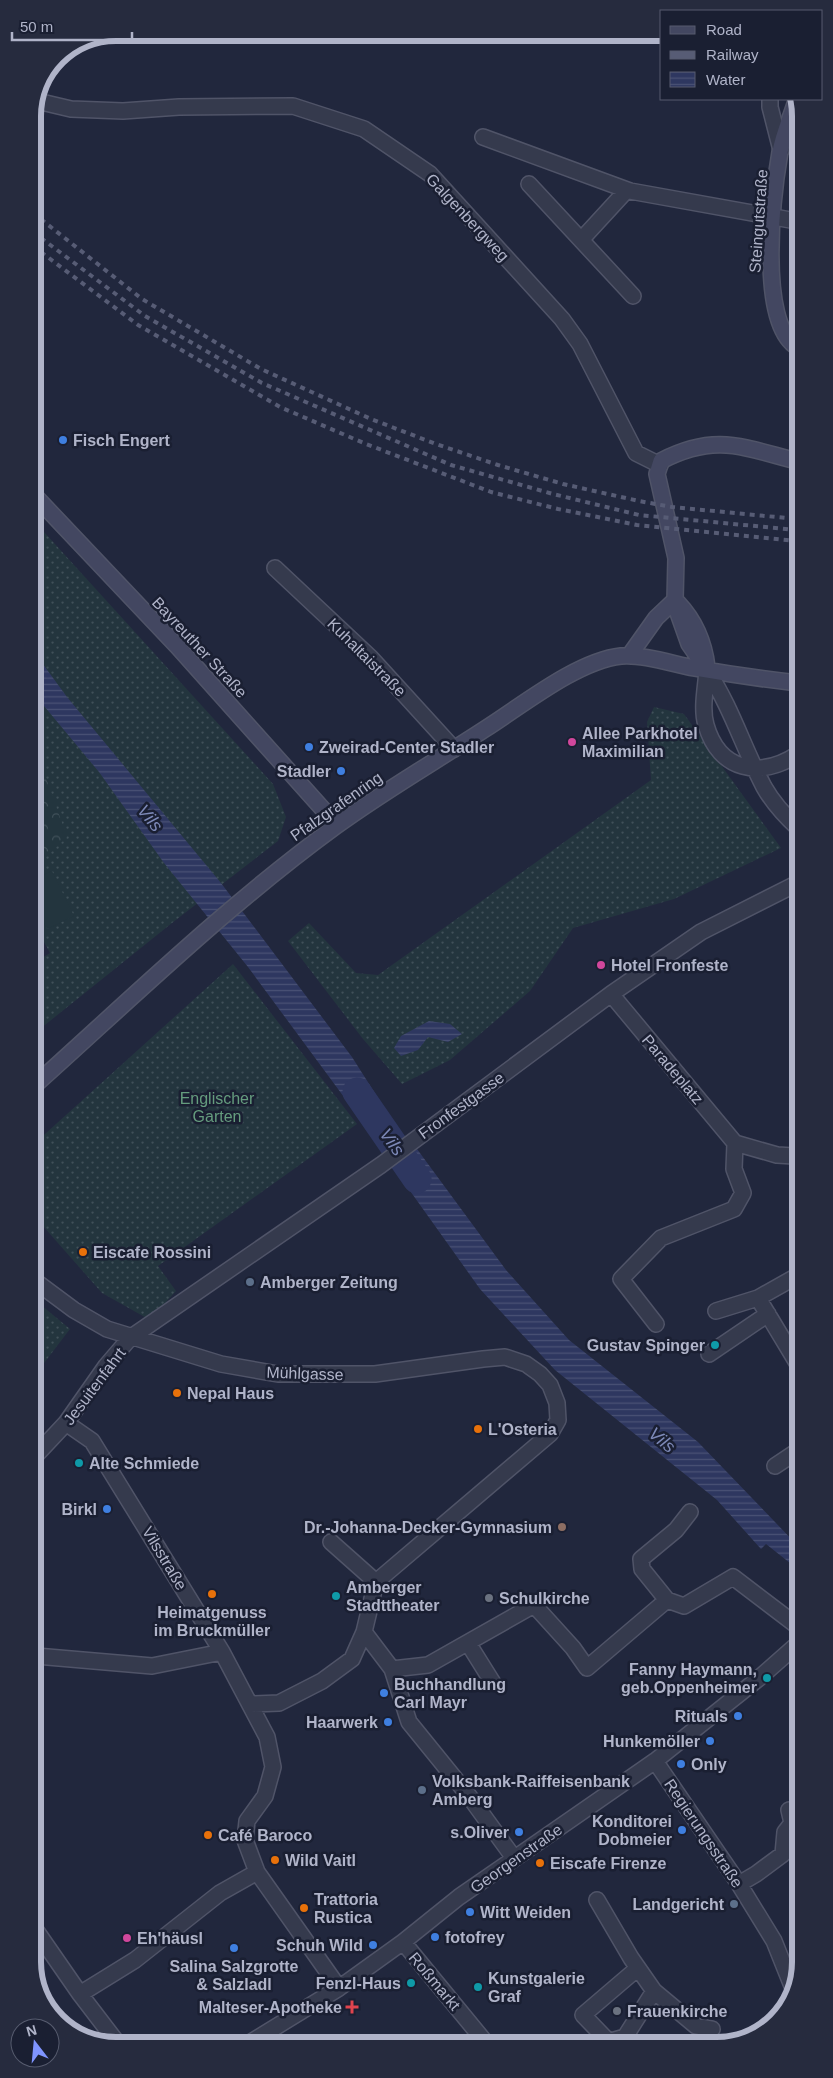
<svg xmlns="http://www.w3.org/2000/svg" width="833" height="2078" font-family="Arial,sans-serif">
<defs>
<pattern id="grass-dots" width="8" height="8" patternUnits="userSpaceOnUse" patternTransform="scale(1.25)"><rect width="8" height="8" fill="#23353e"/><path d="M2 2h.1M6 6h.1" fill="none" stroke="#405059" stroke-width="1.8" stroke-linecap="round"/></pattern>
<pattern id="forest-crowns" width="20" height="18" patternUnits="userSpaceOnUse" patternTransform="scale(1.25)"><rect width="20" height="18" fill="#23353e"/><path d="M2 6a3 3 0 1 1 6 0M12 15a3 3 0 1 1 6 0" fill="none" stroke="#405059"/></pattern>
<pattern id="water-rules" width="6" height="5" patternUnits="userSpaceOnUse" patternTransform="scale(1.25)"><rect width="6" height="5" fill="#2e3760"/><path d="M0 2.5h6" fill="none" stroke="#4a5275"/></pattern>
</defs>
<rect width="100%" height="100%" fill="#21273d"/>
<path fill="url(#grass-dots)" d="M 34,521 L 273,784 L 286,817 L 278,841 L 172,923 L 35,1033 L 35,962 L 50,953 L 34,924 Z
M 654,707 L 684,714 L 781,848 L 674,899 L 573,928 L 530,991 L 450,1060 L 402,1084 L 363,1039 L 288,941 L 309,923 L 356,973 L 378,975 L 651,780 L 647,722 Z
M 233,964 L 357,1124 L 158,1266 L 176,1291 L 150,1320 L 102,1293 L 35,1217 L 35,1143 Z
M 35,1300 L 70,1329 L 35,1375 Z"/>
<path fill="url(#forest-crowns)" d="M 34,744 L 67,837 L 34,868 Z"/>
<path fill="#23353e" d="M 52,871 L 74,916 L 47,929 L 34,903 L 34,879 Z"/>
<path fill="url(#water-rules)" d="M 34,652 L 67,697 L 221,883 L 352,1057 L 390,1117 L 369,1131 L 248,967 L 164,863 L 99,772 L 34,694 Z
M 429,1021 L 450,1024 L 462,1034 L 448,1042 L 428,1037 L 418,1050 L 401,1056 L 394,1048 L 401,1036 Z
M 417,1149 L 506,1270 L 569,1340 L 698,1442 L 800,1548 L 800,1571 L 766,1544 L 761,1549 L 717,1500 L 555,1370 L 480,1289 L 393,1167 Z"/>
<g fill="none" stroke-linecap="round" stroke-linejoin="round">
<path stroke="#2e3760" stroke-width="29" d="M 357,1092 L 417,1179"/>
<g stroke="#505468" stroke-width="18">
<path id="street" d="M 770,99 L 770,107 L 781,150
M 37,101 L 71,109 L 123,111 L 179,107 L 293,106 L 364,129 L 430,174 L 562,319 L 580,344 L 636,453 L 660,465
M 483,137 L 630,191 L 796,221
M 529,184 L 633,296
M 581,240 L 627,190
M 275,568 L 371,658 L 454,749
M 707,670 C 732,709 743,747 764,787 C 773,803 785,816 798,828
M 707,670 C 706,687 701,708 706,725 C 719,771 760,779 798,754
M 611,994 L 735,1143 L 777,1155 L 794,1156 L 799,1154
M 35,1281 L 74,1310 L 107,1329 L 221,1364 L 278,1374 L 375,1374 L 483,1359 L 505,1357 L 526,1364 L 540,1374 L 550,1385 L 557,1403 L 558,1420 L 550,1434 L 376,1582 L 364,1632 L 352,1659 L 322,1681 L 279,1703 L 251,1704
M 758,1298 L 799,1366
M 716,1311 L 758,1298 L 799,1275
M 656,1324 L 621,1279 L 661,1238 L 734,1209 L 743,1193 L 734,1169 L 735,1143
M 709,1354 L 768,1314
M 66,1423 L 92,1441 L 222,1652 L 267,1737 L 273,1767 L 265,1796 L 247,1821 L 245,1840 L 257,1872 L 339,1988
M 36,1455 L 66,1423 L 106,1366 L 130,1338 L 381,1165 L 611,994 L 701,932 L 798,883
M 775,1466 L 799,1450
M 690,1512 L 676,1530 L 641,1559 L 642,1569 L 667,1600 L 684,1606 L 733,1577 L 800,1628
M 331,1542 L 376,1582
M 364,1632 L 392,1669 L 409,1722 L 469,1796 L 514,1858
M 468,1643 L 493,1683
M 36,1656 L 152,1666 L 222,1652
M 392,1669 L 428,1665 L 534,1605 L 573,1648 L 587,1668 L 667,1600
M 655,1761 L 739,1884 L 774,1941 L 792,1986
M 739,1884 L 756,1874 L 783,1854 L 785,1832 L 792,1823 L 789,1810
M 597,1900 L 631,1958 L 654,1991 L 696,2026 L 712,2029
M 37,1932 L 80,1994 L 119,2045
M 403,1942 L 486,2043
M 80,1994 L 135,1960 L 220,1893 L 257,1872
M 608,2042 L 625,2037 L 654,1991
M 609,2042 L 583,2015 L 638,1968
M 248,2044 L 339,1988 L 403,1942 L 459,1897 L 655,1761 L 758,1679 L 800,1642"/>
</g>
<g stroke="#505468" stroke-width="18">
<path id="secondary" d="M 796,101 C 791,117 783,135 780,152 C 773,192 757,323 797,347
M 34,495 L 177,646 L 337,825
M 678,603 C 695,621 704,642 707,667
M 629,656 L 656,618 L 675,600
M 707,670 L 689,644 L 678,613 L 675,600 L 676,558 L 657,474 L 661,461 C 715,433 742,447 797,461
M 35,1085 C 133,997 229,904 336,826 C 384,791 436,761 485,729 C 523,705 577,661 621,656 C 642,654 673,664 694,668 C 728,674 763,679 798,683"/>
</g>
<use href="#street" stroke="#353a4d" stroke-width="15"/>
<use href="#secondary" stroke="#434761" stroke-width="15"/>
<path stroke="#575c75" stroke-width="4" stroke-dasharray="5 5" stroke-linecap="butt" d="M 33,213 L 142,299 L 261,369 L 371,419 L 436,444 L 498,465 L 563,484 L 639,501 L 672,507 L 797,519
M 33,232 L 145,316 L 262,383 L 451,465 L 553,494 L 639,515 L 797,530
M 33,246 L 138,325 L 280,407 L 366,444 L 491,492 L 558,509 L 637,525 L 797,541"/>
</g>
<g fill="#3f7fe0" stroke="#1a1f32" stroke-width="2">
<circle cx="63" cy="440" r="5"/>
<circle cx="309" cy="747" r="5"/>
<circle cx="341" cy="771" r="5"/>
<circle cx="107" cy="1509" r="5"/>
<circle cx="384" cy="1693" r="5"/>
<circle cx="738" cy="1716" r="5"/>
<circle cx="388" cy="1722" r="5"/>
<circle cx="710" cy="1741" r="5"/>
<circle cx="681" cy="1764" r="5"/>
<circle cx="682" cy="1830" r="5"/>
<circle cx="519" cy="1832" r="5"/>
<circle cx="470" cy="1912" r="5"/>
<circle cx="435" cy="1937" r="5"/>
<circle cx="373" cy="1945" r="5"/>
<circle cx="234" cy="1948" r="5"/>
</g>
<g fill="#d1479c" stroke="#1a1f32" stroke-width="2">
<circle cx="572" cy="742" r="5"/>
<circle cx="601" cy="965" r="5"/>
<circle cx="127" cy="1938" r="5"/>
</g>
<g fill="#e8710a" stroke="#1a1f32" stroke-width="2">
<circle cx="83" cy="1252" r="5"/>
<circle cx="177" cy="1393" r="5"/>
<circle cx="478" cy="1429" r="5"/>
<circle cx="212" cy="1594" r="5"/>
<circle cx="208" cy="1835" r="5"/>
<circle cx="275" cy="1860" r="5"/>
<circle cx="540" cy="1863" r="5"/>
<circle cx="304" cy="1908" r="5"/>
</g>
<g fill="#5c6f8a" stroke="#1a1f32" stroke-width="2">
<circle cx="250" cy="1282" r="5"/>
<circle cx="422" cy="1790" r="5"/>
<circle cx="734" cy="1904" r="5"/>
</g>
<g fill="#0f9aa8" stroke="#1a1f32" stroke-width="2">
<circle cx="715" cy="1345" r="5"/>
<circle cx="79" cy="1463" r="5"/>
<circle cx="336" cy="1596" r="5"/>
<circle cx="767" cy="1678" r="5"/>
<circle cx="411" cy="1983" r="5"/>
<circle cx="478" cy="1987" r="5"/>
</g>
<circle fill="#8d6e63" stroke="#1a1f32" stroke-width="2" cx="562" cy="1527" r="5"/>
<g fill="#6b7280" stroke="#1a1f32" stroke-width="2">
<circle cx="489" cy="1598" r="5"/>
<circle cx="617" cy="2011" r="5"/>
</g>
<path fill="#e0444e" stroke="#1a1f32" stroke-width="2" d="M349.5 1999.5h5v5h5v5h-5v5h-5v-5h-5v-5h5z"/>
<g text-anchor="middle" stroke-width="5" stroke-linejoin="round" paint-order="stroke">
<g font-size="16" fill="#b0b4c9" stroke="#1a1f32">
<text transform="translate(468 217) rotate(47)" y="6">Galgenbergweg</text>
<text transform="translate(758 221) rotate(-86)" y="6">Steingutstraße</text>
<text transform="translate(200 647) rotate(47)" y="6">Bayreuther Straße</text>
<text transform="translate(367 657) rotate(45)" y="6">Kuhaltaistraße</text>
<text transform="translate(336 806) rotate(-35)" y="6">Pfalzgrafenring</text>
<text transform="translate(673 1069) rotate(50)" y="6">Paradeplatz</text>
<text transform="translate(461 1105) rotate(-36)" y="6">Fronfestgasse</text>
<text transform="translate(305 1373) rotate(2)" y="6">Mühlgasse</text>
<text transform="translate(94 1386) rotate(-53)" y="6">Jesuitenfahrt</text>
<text transform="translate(165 1558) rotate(59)" y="6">Vilsstraße</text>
<text transform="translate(704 1833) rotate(56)" y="6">Regierungsstraße</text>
<text transform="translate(516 1858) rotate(-35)" y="6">Georgenstraße</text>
<text transform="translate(435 1981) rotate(50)" y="6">Roßmarkt</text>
</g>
<g font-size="16" font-weight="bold" fill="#b0b4c9" stroke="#1a1f32" text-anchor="start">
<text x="73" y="446">Fisch Engert</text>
<text x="582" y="739">Allee Parkhotel<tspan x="582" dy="18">Maximilian</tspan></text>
<text x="319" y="753">Zweirad-Center Stadler</text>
<text x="331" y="777" text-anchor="end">Stadler</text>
<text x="611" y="971">Hotel Fronfeste</text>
<text x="93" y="1258">Eiscafe Rossini</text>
<text x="260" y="1288">Amberger Zeitung</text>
<text x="705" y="1351" text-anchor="end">Gustav Spinger</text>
<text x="187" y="1399">Nepal Haus</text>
<text x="488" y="1435">L'Osteria</text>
<text x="89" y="1469">Alte Schmiede</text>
<text x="97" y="1515" text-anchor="end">Birkl</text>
<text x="552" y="1533" text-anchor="end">Dr.-Johanna-Decker-Gymnasium</text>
<text x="346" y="1593">Amberger<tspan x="346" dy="18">Stadttheater</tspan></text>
<text x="499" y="1604">Schulkirche</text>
<text x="212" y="1618" text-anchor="middle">Heimatgenuss<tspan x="212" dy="18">im Bruckmüller</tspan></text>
<text x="757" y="1675" text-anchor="end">Fanny Haymann,<tspan x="757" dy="18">geb.Oppenheimer</tspan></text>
<text x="394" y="1690">Buchhandlung<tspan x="394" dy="18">Carl Mayr</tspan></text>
<text x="728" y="1722" text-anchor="end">Rituals</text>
<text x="378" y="1728" text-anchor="end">Haarwerk</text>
<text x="700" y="1747" text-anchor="end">Hunkemöller</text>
<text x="691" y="1770">Only</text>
<text x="432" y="1787">Volksbank-Raiffeisenbank<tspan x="432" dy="18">Amberg</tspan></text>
<text x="672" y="1827" text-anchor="end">Konditorei<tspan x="672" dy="18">Dobmeier</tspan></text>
<text x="509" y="1838" text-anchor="end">s.Oliver</text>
<text x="218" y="1841">Café Baroco</text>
<text x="285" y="1866">Wild Vaitl</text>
<text x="550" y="1869">Eiscafe Firenze</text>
<text x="314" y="1905">Trattoria<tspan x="314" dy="18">Rustica</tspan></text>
<text x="724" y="1910" text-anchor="end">Landgericht</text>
<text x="480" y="1918">Witt Weiden</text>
<text x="445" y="1943">fotofrey</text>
<text x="137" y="1944">Eh'häusl</text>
<text x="363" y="1951" text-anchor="end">Schuh Wild</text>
<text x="234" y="1972" text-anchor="middle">Salina Salzgrotte<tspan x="234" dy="18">&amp; Salzladl</tspan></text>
<text x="488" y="1984">Kunstgalerie<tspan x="488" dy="18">Graf</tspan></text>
<text x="401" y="1989" text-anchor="end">Fenzl-Haus</text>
<text x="342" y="2013" text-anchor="end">Malteser-Apotheke</text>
<text x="627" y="2017">Frauenkirche</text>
</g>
<g font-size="16" fill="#659c7e" stroke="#1a1f32">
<text x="217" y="1104">Englischer<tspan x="217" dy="18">Garten</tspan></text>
</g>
<g font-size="18" font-style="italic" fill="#7d89b8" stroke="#1a1f32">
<text transform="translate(150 818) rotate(51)" y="6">Vils</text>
<text transform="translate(392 1142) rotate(55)" y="6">Vils</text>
<text transform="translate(662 1440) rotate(40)" y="6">Vils</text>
</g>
</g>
<path d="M0 0H833V2078H0ZM116 41H717A75 75 0 0 1 792 116V1962A75 75 0 0 1 717 2037H116A75 75 0 0 1 41 1962V116A75 75 0 0 1 116 41Z" fill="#262b3e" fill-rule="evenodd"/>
<path fill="none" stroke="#b0b4c9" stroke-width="6" d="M116 41H717A75 75 0 0 1 792 116V1962A75 75 0 0 1 717 2037H116A75 75 0 0 1 41 1962V116A75 75 0 0 1 116 41Z"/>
<rect x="660" y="10" width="162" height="90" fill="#1a1f32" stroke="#565b6e"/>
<rect x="670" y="26" width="25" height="8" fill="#434761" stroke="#565b6e"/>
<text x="706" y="35" font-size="15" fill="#b0b4c9">Road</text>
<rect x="670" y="51" width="25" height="8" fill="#575c75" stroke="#565b6e"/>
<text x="706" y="60" font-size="15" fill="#b0b4c9">Railway</text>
<rect x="670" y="72" width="25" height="15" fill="url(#water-rules)" stroke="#565b6e"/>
<text x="706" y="85" font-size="15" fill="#b0b4c9">Water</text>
<g transform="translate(35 2043) rotate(344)"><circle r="24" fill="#1a1f32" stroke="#565b6e"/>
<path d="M0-4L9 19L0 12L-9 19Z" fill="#7f94ff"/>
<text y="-8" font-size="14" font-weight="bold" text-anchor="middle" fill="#b0b4c9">N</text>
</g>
<path d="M12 32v8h120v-8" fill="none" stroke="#b0b4c9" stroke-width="2.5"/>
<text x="20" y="32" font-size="15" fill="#b0b4c9" stroke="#1a1f32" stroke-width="4" paint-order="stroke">50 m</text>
</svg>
